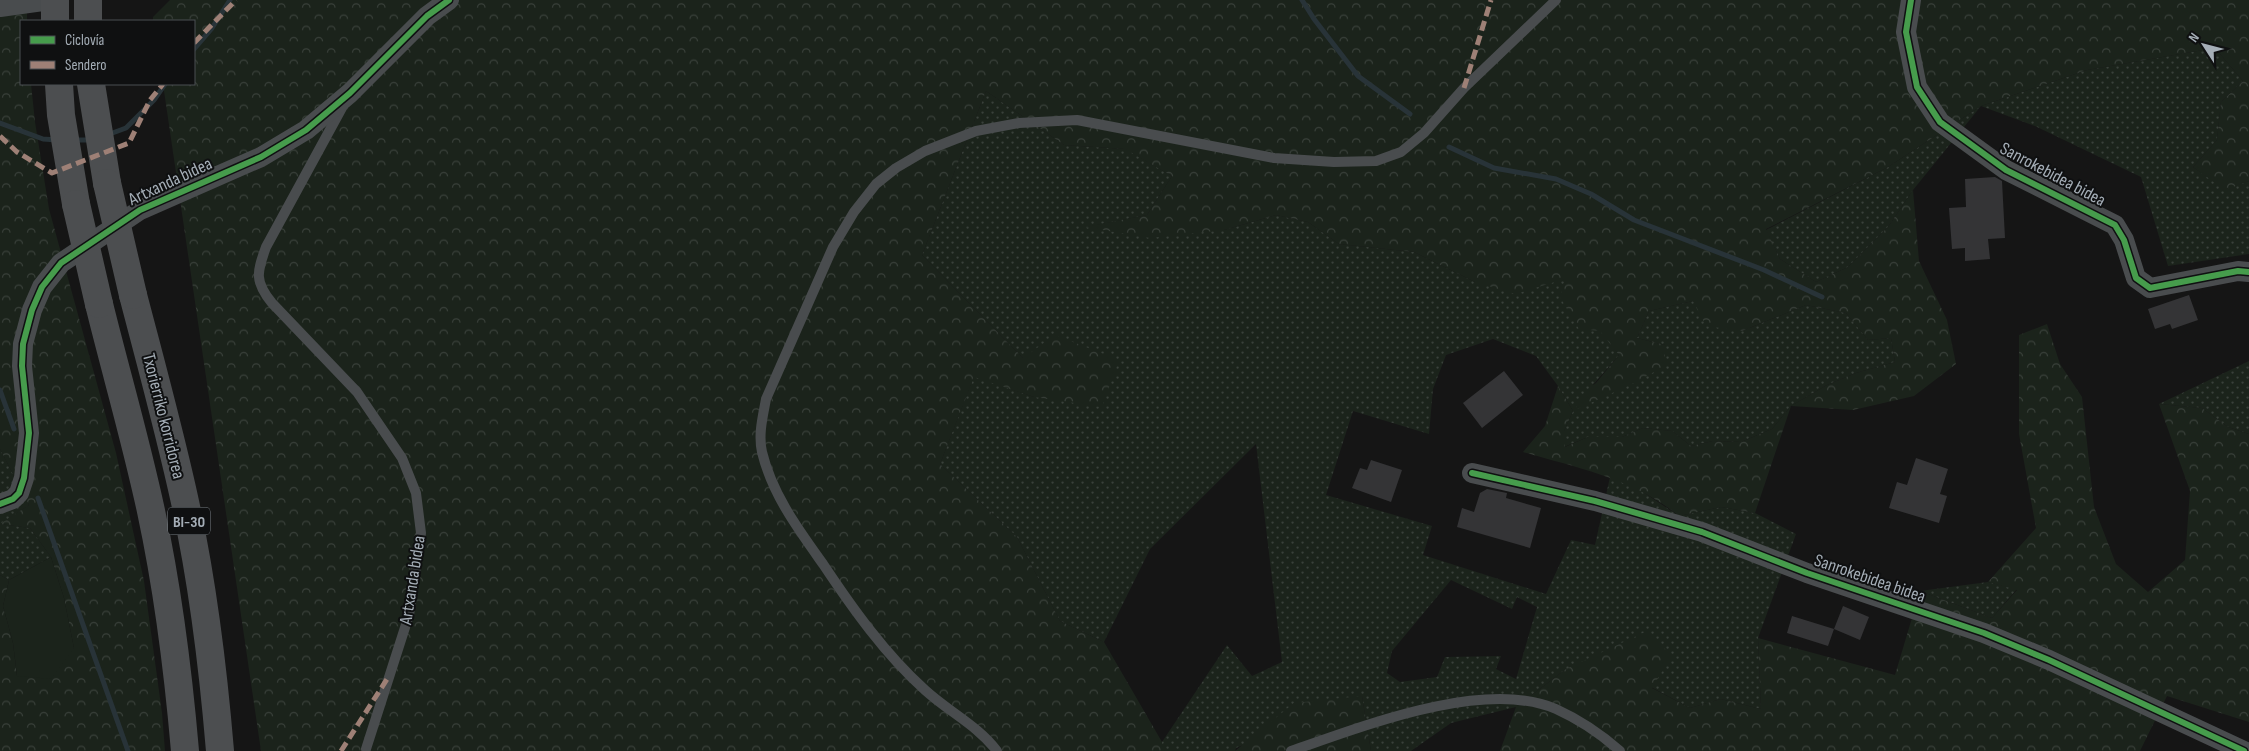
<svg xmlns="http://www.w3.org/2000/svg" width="2249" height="751" font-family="'Sofia Sans Condensed',sans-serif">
<defs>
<pattern id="grass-dots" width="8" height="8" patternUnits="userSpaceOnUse" patternTransform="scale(1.25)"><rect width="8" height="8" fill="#1b231b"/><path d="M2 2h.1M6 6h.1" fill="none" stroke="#39403a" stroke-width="1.8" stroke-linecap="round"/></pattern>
<pattern id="forest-crowns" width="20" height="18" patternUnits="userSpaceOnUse" patternTransform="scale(1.25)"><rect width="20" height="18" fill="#1b231b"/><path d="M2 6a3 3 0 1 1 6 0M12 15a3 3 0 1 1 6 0" fill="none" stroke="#39403a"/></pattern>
</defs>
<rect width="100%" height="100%" fill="#151515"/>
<path fill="url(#grass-dots)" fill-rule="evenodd" d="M 2215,48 L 2243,81 L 2221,102 L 2217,140 L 2193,167 L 2225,189 L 2249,181 L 2249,254 L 2168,266 L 2141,177 L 2035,126 L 1981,106 L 1913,190 L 1888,227 L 1848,267 L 1816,282 L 1780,259 L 1766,230 L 1888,167 L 1981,106 L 2087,70 Z
M 986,91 L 1064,145 L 1126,149 L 1172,176 L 1147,215 L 1087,227 L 1224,230 L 1276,215 L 1308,222 L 1339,244 L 1414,252 L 1475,282 L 1565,279 L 1619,355 L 1593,385 L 1665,345 L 1637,338 L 1649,311 L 1693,301 L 1742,331 L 1806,305 L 1846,313 L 1868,340 L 1891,338 L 1895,362 L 1856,373 L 1827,385 L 1791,406 L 1772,429 L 1741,442 L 1713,441 L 1691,446 L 1672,431 L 1643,428 L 1622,437 L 1588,437 L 1564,447 L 1564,431 L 1573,411 L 1558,386 L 1536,356 L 1493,339 L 1446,355 L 1433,389 L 1429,434 L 1353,411 L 1326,495 L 1432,526 L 1423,555 L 1546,594 L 1571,540 L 1595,545 L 1610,477 L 1637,488 L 1679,516 L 1721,507 L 1755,513 L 1796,534 L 1758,638 L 1761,709 L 1721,699 L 1690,708 L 1651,687 L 1566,669 L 1516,707 L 1451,723 L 1411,751 L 1371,751 L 1362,696 L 1236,748 L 1235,751 L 1162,751 L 1162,742 L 1227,645 L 1252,676 L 1282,662 L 1256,444 L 1150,549 L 1104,642 L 1060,621 L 1017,537 L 940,464 L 974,376 L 1034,397 L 1023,358 L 922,255 ZM 1451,580 L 1512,609 L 1517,597 L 1537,607 L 1516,679 L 1496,669 L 1501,656 L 1445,657 L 1437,677 L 1400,682 L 1387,673 L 1392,651 Z
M 2249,361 L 2249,434 L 2228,427 L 2202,408 L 2159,404 Z
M 0,449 L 29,505 L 1,524 L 30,528 L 51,557 L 9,580 L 0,575 Z
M 1988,582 L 2017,589 L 1992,618 L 1920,591 Z"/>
<path fill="url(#forest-crowns)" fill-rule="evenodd" d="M 0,0 L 27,0 L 27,21 L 21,21 L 21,84 L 31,84 L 35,122 L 49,209 L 116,453 L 144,581 L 162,713 L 165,751 L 0,751 L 0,575 L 9,580 L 3,606 L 13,643 L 17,676 L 74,648 L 64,598 L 51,557 L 30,528 L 0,524 L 29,505 L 0,449 Z
M 170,0 L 2249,0 L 2249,181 L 2225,190 L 2193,167 L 2217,140 L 2221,102 L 2243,81 L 2215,48 L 2087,70 L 1981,106 L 1888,167 L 1766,229 L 1780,259 L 1816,282 L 1848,267 L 1888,227 L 1913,190 L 1919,261 L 1947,320 L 1956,364 L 1914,396 L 1853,410 L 1791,406 L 1755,513 L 1721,507 L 1679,516 C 1634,479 1578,468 1523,452 L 1545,426 L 1558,386 L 1573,411 L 1619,355 L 1600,331 L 1579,329 L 1560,297 L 1565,279 L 1515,294 L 1475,282 L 1414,252 L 1339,244 L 1308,222 L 1276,215 L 1224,230 L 1150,238 L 1085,227 L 1147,215 L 1172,176 L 1125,149 L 1064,145 L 986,91 L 922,255 L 1023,358 L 1055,335 L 1119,360 L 1102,407 L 1034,397 L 974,377 L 940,464 L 1017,537 L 1060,621 L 1104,642 L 1162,742 L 1162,751 L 261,751 L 163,84 L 194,84 L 194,21 L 153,21 L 153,17 ZM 1693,301 L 1706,326 L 1742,331 L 1806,305 L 1846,313 L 1868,340 L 1891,338 L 1895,362 L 1856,373 L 1827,385 L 1791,406 L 1772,429 L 1741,442 L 1713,441 L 1691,446 L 1672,431 L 1643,428 L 1622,437 L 1588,437 L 1565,447 L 1564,431 L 1573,411 L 1634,383 L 1665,366 L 1665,345 L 1637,338 L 1649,311 Z
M 2047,324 L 2060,364 L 2082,397 L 2094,507 L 2116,564 L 2148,592 L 2185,560 L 2190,491 L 2159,404 L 2202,408 L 2228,427 L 2249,434 L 2249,722 L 2167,696 L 2140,751 L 1500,751 L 1516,707 L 1566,669 L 1645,632 L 1672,655 L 1652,688 L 1690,708 L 1721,699 L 1761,709 L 1758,638 L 1895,675 L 1920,591 L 1992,618 L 2017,590 L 1988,582 L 2036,528 L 2019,434 L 2019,335 Z
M 1362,696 L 1371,751 L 1235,751 L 1294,703 Z"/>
<path fill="#1b231b" d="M 51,557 L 64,598 L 74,648 L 51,679 L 17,676 L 13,643 L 3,606 L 9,580 Z"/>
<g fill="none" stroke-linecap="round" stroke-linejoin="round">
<path stroke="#283338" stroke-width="5" d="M 1302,0 L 1314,19 L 1358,76 L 1410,114
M 194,49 L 212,28 L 230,0
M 0,123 L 43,139 L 57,140
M 107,135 L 126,128 L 154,100 L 165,84
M 73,140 L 92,140
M 1449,147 L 1494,168 L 1556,179 L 1591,194 L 1634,220 L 1764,270 L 1822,297
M 0,390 L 14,429
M 38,498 L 128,751"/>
</g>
<path fill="#343436" d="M 1995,177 L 2002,181 L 2005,238 L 1988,239 L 1990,259 L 1965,261 L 1965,248 L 1952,249 L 1949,208 L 1966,207 L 1965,179 Z
M 2189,295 L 2198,320 L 2172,329 L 2170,324 L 2155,329 L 2148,309 Z
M 1504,371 L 1523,395 L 1482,428 L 1463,403 Z
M 1916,458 L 1948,469 L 1940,494 L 1947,496 L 1939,523 L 1889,508 L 1897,482 L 1907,485 Z
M 1371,460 L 1402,470 L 1391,502 L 1352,488 L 1360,468 L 1367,470 Z
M 1487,489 L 1507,493 L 1506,498 L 1541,508 L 1530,548 L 1457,527 L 1462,508 L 1474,512 L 1480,493 Z
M 1843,606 L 1869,617 L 1860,640 L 1834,629 Z
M 1792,616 L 1834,629 L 1828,646 L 1787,633 Z"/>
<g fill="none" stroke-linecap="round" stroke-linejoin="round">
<path stroke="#494c4e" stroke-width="10" d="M 344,104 L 266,247 C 257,272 254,281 272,303 L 357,392 L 402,458 L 416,493 L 421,533 L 409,615 L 366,749
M 997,751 C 977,725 949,712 925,690 C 885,654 853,609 823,564 C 798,529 772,494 762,452 C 758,434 763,416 766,399 L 833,247 L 854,212 L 876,184 L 896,168 L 925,151 L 976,131 L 1019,123 L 1077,120 L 1274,158 L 1334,162 L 1376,161 L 1401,152 L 1424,133 L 1464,88 L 1556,0
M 1291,751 C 1361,727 1484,678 1556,709 C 1578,719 1602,735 1620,751"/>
<path stroke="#494c4e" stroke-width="20" d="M 1911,0 L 1906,32 L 1917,87 L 1940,122 L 2006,170 L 2115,225 L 2124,240 L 2136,278 L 2150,288 L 2238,271 L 2249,272
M 0,7 L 50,0
M 1472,473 L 1595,501 L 1702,532 L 1807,573 L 1984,633 L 2049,660 L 2244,751
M 0,504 L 13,499 L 19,493 L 24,478 L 29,433 L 22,366 L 23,344 L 32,310 L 42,287 L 61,263 L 140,210 L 261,157 L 306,130 L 350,93 L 427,16 L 449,0"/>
<path stroke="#4c4e50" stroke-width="28" d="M 55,0 L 55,21
M 88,21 L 88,0
M 59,84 L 61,115 L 76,204
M 91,84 L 107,183
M 133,295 C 151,364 170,433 185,502 C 203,584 213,667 220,751
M 99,304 C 116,373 136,441 151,511 C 168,590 178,670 185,751"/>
<path stroke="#4c4e50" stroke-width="28" d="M 107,183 L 133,295
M 76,204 L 99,304"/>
<path stroke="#9e8076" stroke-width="5" stroke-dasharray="10 5" stroke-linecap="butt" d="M 194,43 L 236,0
M 1464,88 L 1491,0
M 0,136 L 17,152 L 52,173 L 129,143 L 150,100 L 163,84
M 341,751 L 389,676"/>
<g stroke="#0f1011" stroke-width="9">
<path id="cycleway" d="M 1911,0 L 1906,32 L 1917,87 L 1940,122 L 2006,170 L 2115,225 L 2124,240 L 2136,278 L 2150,288 L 2238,271 L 2249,272
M 1472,473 L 1595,501 L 1702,532 L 1807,573 L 1984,633 L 2049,660 L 2244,751
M 0,504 L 13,499 L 19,493 L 24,478 L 29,433 L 22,366 L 23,344 L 32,310 L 42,287 L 61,263 L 140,210 L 261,157 L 306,130 L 350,93 L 427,16 L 449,0"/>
</g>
<use href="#cycleway" stroke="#469c4c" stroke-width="6"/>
</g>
<g text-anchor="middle" stroke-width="4" stroke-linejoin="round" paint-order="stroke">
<rect fill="#0f1011" stroke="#787f85" stroke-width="1" x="168" y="507.5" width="42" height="27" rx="4"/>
<g font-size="16" font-weight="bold" fill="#a5aeb7">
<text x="189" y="527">BI-30</text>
</g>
<g font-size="18" fill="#a5aeb7" stroke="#0f1011">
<text transform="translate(2053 174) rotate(28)" y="6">Sanrokebidea bidea</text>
<text transform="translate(170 181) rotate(-25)" y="6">Artxanda bidea</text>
<text transform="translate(164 416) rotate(76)" y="6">Txorierriko korridorea</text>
<text transform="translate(1870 578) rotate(19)" y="6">Sanrokebidea bidea</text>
<text transform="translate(412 580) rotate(-81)" y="6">Artxanda bidea</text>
</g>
</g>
<rect x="20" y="20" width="175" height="65" fill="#0f1011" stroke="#4b4f53"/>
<rect x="30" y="36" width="25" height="8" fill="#469c4c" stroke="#4b4f53"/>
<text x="65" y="45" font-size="15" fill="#a5aeb7">Ciclovía</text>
<rect x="30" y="61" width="25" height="8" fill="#9e8076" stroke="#4b4f53"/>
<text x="65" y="70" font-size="15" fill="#a5aeb7">Sendero</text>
<g transform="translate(2204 45) rotate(306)" stroke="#0f1011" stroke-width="4" paint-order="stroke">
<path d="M0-4L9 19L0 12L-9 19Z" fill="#a5aeb7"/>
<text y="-8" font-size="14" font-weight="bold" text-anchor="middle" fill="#a5aeb7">N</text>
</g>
</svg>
